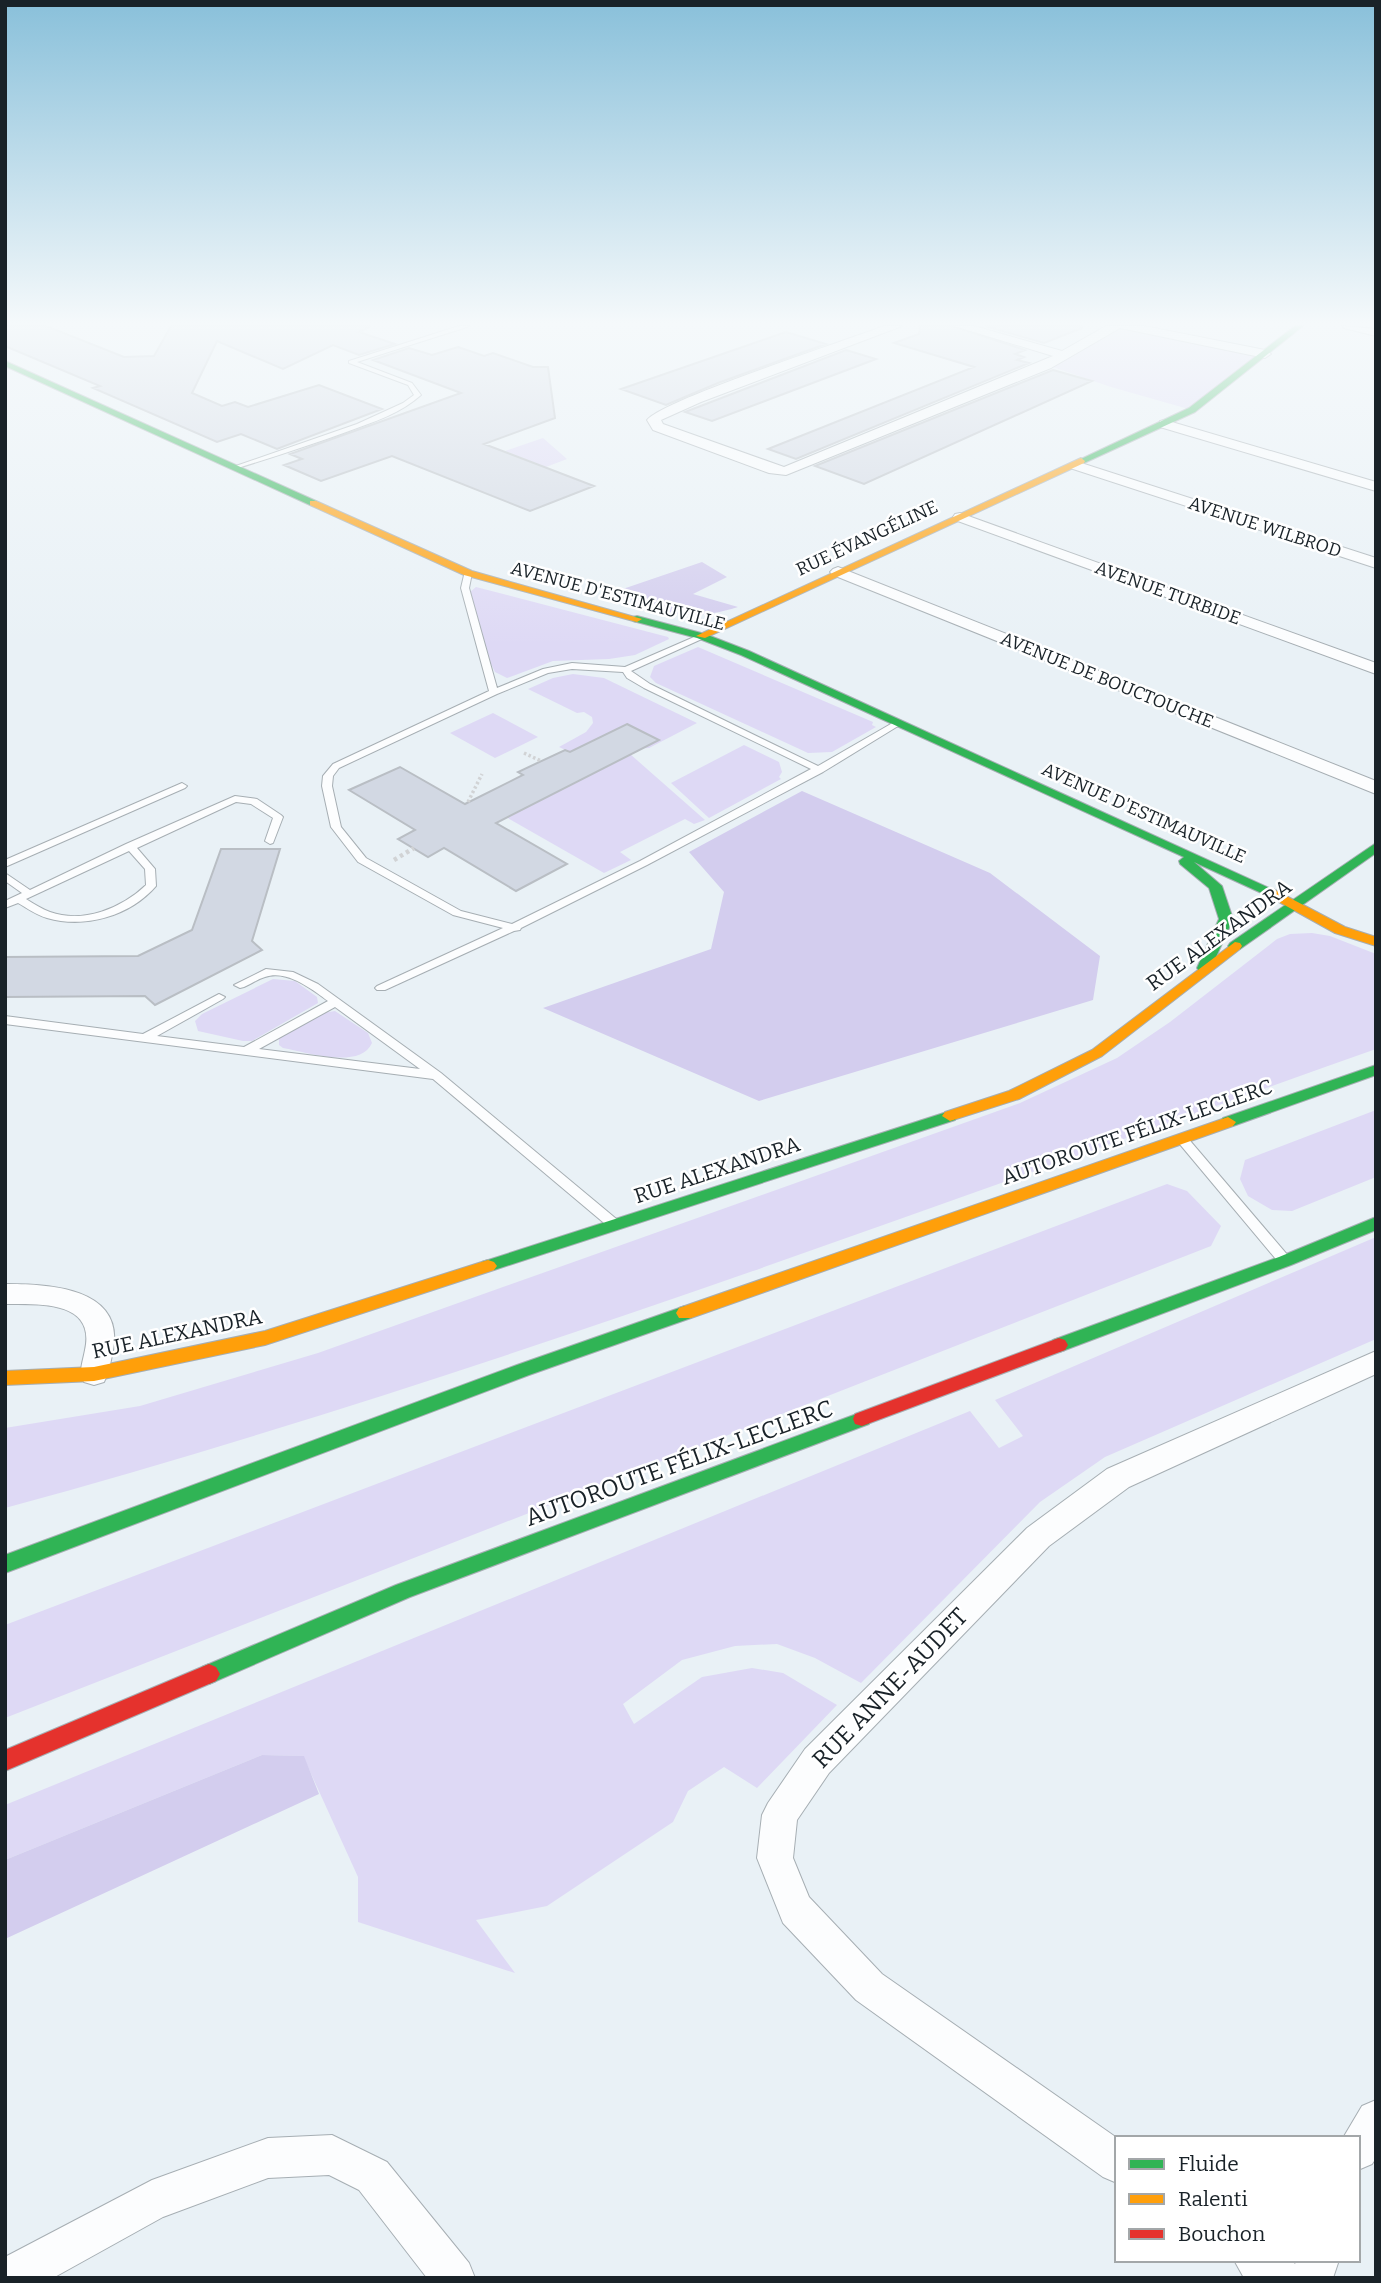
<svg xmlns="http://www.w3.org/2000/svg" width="1381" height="2283" font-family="Bitter,serif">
<rect width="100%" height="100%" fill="#e9f1f6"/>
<path fill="#ded9f5" d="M 1115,326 L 1265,354 L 1192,410 L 1111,387 L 1047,365 Z
M 543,438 L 567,459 L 546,467 L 505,451 Z
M 476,587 L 668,637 L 669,639 L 635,655 L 609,659 L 553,661 L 507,678 L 495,672 L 491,664 L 470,592 Z
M 698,647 L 873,722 L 872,725 L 876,727 L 832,752 L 808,753 L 656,683 L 650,677 L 654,666 Z
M 573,674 L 604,678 L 697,723 L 649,748 L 570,752 L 559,747 L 586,732 L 593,723 L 592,717 L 584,712 L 577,713 L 528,689 L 553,678 Z
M 493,713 L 538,737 L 495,758 L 450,733 Z
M 744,745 L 779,762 L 782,772 L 779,777 L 781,779 L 709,818 L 671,783 Z
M 630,754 L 705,820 L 694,824 L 685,819 L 620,852 L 631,860 L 604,873 L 506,817 Z
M 1312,933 L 1330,936 L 1376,954 L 1376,1049 C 922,1210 470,1381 5,1508 L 5,1428 L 140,1406 L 318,1353 L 1020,1103 L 1117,1058 L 1170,1022 L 1277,939 L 1290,934 Z
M 273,979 L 295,981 L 317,997 L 318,1003 L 252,1041 L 243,1041 L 198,1031 L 195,1021 L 202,1014 Z
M 335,1011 L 368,1033 L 372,1043 C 360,1070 306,1052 283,1048 L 279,1045 L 279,1038 L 323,1013 Z
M 1376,1110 L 1376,1177 L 1292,1211 L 1272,1210 L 1248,1196 L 1240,1179 L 1245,1160 Z
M 1167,1184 L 1187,1191 L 1221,1226 L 1211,1246 L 5,1718 L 5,1625 Z
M 1376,1237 L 1376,1339 L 1105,1457 L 1040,1502 L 861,1683 L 815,1658 L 777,1644 L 735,1646 L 682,1660 L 623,1704 L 634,1724 L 702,1677 L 752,1668 L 783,1673 L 837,1705 L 757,1788 L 724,1767 L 688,1791 L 673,1822 L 547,1906 L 476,1920 L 515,1973 L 358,1922 L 358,1877 L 303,1756 L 262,1755 L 5,1860 L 5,1805 L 970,1411 L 999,1448 L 1023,1436 L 995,1400 Z"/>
<path fill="#d3cdee" d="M 702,562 L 727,577 L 693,594 L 738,607 C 686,623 661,613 614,592 Z
M 802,791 L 990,873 L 1100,956 L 1093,1000 L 759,1101 L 543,1008 L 711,949 L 724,892 L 689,852 Z
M 262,1755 L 304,1756 L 319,1794 L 5,1939 L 5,1860 Z"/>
<path fill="#d2d8e3" stroke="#b9bec4" stroke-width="2" d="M 5,326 L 46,326 L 124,357 L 154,356 L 171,326 L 371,326 L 359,332 L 395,344 L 359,355 L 333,345 L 283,369 L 217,341 L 192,393 L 222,406 L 235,402 L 248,407 L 319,385 L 382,409 L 277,449 L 241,434 L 217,442 L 93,388 L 100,386 L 5,346 Z
M 920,326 L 952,326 L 1025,350 L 1015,354 L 1024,357 L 1017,360 L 1029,363 L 796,459 L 768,449 L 974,367 L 894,343 L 919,334 Z
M 985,326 L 1082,326 L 1082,328 L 1044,343 Z
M 786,332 L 826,344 L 718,383 L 666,405 L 621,389 Z
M 458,347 L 484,356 L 493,353 L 533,367 L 548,367 L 555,418 L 484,444 L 594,486 L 530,511 L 392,456 L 321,481 L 284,465 L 302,459 L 290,454 L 461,393 L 373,360 L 409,348 L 432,355 Z
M 846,350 L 876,359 L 712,421 L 685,412 Z
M 1053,370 L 1092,381 L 864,484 L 815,466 Z
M 627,724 L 659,740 L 496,823 L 567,864 L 516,891 L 444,848 L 428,857 L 398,839 L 415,830 L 349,790 L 400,767 L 465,804 L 523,775 L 518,772 L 565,750 L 570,752 Z
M 221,849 L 280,849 L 252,941 L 262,950 L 155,1005 L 145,996 L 5,997 L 5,957 L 138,956 L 192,930 Z"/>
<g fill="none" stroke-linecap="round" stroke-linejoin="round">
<g stroke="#a6aeb3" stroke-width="2">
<path id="lane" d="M 459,326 L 470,326 L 357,362 L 412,383 L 421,395 C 401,413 374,422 349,431 C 311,445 273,457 235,469 L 230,468 L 357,424 L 403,403 L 414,395 L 408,385 L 349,363 L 349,361 Z
M 465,571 L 472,573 L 469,588 L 497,688 L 543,669 L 572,663 L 625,667 L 701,634 L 705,636 L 704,638 L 631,671 L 650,684 L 818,766 L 896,721 L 903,723 L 823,772 L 647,865 L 521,928 L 520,930 L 514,931 L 385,990 L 377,990 L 375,988 L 377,986 L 503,928 L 453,915 L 358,862 L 331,827 L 322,786 L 323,776 L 333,764 L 489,691 L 461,588 ZM 572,669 L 623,672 L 627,678 L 644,688 L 811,769 L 640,861 L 512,924 L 461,911 L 366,858 L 341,827 L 332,786 L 333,776 L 339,768 L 497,694 L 548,673 Z
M 182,783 L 187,786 L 185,788 L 5,867 L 5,860 Z
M 235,796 L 257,799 L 281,815 L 283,817 L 273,843 L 270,844 L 265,841 L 273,818 L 251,804 L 236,802 L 137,848 L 155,869 L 156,886 C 130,916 85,929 47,918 C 36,915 27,908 18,903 L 5,908 L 5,901 L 22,893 L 5,881 L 5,873 L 30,890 L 126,844 ZM 129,851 L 145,869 L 146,885 C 122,908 83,924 50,912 C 42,909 34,904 26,899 Z
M 266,969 L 293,972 L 318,984 L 441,1073 L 620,1222 L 621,1225 L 620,1228 L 610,1228 L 433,1079 L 5,1024 L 5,1016 L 143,1034 L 219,994 L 225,997 L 223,999 L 157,1036 L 244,1047 L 328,1001 C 312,989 286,969 265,977 C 258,979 251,984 244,987 L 240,988 L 234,985 ZM 335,1007 L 420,1069 L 259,1049 Z
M 1182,1135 L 1186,1136 L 1290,1258 L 1292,1261 L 1290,1264 L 1280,1264 L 1178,1142 L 1176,1139 L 1178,1136 Z"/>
</g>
<g stroke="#a6aeb3" stroke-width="2">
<path id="street" d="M 884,326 L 902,326 L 701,402 L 661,420 L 663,424 L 784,467 L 1053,356 L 954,326 L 974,326 L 1062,351 L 1106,326 L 1144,326 L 1265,350 L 1271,354 L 1265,358 L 1120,328 L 1051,368 L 786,475 L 769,473 L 653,430 L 647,420 C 662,400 848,340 884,326 Z
M 1342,326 L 1376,329 L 1376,336 L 1344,328 Z
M 1165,420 L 1376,482 L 1376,491 L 1160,427 L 1160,421 Z
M 1075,461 L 1376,558 L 1376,568 L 1070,468 L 1068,465 Z
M 960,513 L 1376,663 L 1376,674 L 955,520 L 953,517 L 955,514 Z
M 838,567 L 1376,781 L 1376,794 L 833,575 L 830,572 L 833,569 Z
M 5,1284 C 48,1284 125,1287 113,1350 C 111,1361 109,1372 104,1382 L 94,1385 L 84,1382 C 78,1371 83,1362 85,1350 C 96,1300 38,1304 5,1304 Z
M 1376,1351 L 1376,1374 L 1129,1487 L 1049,1546 L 829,1773 L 797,1820 L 793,1858 L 809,1897 L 882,1974 L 1117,2138 L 1117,2183 L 1103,2177 L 856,2000 L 783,1923 L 757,1858 L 762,1815 L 768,1803 L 805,1749 L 1027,1528 L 1107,1469 Z
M 1376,2100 L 1376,2158 L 1372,2164 L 1358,2170 L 1358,2138 L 1343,2138 L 1362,2106 Z
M 332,2135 L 387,2162 L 469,2263 L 475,2278 L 427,2278 L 359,2190 L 329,2175 L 268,2178 L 163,2217 L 53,2278 L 5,2278 L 5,2257 L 152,2180 L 268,2138 Z
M 1234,2260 L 1291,2260 L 1295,2264 L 1297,2260 L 1339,2260 L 1333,2278 L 1244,2278 Z"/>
</g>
<g stroke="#a6aeb3" stroke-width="2">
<path id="fast" d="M 1295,326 L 1303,326 L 1195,412 L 1084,463 L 1077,461 L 1189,408 Z
M 5,361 L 316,501 L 318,503 L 310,505 L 5,366 Z
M 637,616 L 705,634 L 749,651 L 1280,893 L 1273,897 L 1268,896 L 1194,862 L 1222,886 L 1233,919 L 1211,968 L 1209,971 L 1199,971 L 1197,968 L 1219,919 L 1209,888 L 1180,864 L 1179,861 L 1184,857 L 741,655 L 697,638 L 633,621 L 633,617 Z
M 1376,843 L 1376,853 L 1240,949 L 1230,949 L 1228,946 L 1230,943 Z
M 1376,1065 L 1376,1075 L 1233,1126 L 1223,1126 L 1220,1122 L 1223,1118 Z
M 950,1111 L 958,1116 L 955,1120 L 494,1270 L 482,1270 L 479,1266 L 482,1262 Z
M 1376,1217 L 1376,1230 L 1291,1265 L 1065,1350 L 1059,1352 L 1053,1350 L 1050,1345 L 1053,1340 L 1279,1257 Z
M 685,1306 L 691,1308 L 694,1313 L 691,1318 L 529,1375 L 5,1573 L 5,1555 L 517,1365 Z
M 862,1412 L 869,1414 L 871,1419 L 869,1424 L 410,1597 L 209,1684 L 202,1681 L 198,1674 L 202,1667 L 396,1585 Z"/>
</g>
<g stroke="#a6aeb3" stroke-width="2">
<path id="slow" d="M 1081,458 L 1085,461 L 1084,463 L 705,638 L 696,636 Z
M 310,501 L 316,501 L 472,571 L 642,619 L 637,622 L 464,575 L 310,505 Z
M 1273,889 L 1345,927 L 1376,937 L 1376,946 L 1335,933 L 1268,896 L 1266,893 Z
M 1235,942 L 1240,943 L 1242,946 L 1240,949 L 1102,1056 L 1019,1099 L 950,1121 L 942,1116 L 945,1112 L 1009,1091 L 1092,1050 Z
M 1228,1117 L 1236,1122 L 1233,1126 L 691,1318 L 679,1318 L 676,1313 L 679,1308 Z
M 488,1260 L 494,1262 L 497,1266 L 494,1270 L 265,1345 L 94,1381 L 5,1385 L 5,1371 L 94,1367 L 265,1331 Z"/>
</g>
<g stroke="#a6aeb3" stroke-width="2">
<path id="jam" d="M 1059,1338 L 1065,1340 L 1068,1345 L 1065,1350 L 862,1426 L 855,1424 L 853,1419 L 855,1414 Z
M 209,1664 L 216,1667 L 220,1674 L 216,1681 L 5,1771 L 5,1750 Z"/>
</g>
<path stroke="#d1d3d5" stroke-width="3.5" stroke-dasharray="2.5 2.5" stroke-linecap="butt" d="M 524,753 L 541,761
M 468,802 L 482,774"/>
<path stroke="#d1d3d5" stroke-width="4.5" stroke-dasharray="3.5 3.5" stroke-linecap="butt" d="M 394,860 L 414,848"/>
<use href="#lane" fill="#fcfdfe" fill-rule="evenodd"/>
<use href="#street" fill="#fcfdfe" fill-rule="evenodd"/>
<use href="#fast" fill="#30b455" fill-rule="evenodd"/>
<use href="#slow" fill="#ff9f0a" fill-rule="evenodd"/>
<use href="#jam" fill="#e5322d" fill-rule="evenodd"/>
</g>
<linearGradient id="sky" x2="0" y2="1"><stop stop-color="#89c0da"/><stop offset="0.5" stop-color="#f5f9fb"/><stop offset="1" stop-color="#f5f9fb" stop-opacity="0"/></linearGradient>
<rect width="1381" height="646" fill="url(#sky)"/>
<g text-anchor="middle" stroke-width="5" stroke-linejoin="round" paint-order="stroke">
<g font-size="18" fill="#192228" stroke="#fff">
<text transform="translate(1265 527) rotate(18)" y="6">AVENUE WILBROD</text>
<text transform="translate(867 538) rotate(-25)" y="6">RUE ÉVANGÉLINE</text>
<text transform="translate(1168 593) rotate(20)" y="6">AVENUE TURBIDE</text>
<text transform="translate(618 596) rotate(15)" y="6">AVENUE D'ESTIMAUVILLE</text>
<text transform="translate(1107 680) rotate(22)" y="6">AVENUE DE BOUCTOUCHE</text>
<text transform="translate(1144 813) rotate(24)" y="6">AVENUE D'ESTIMAUVILLE</text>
</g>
<g font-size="21" fill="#192228" stroke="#fff">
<text transform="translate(1219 935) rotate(-36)" y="7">RUE ALEXANDRA</text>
<text transform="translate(1137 1132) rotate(-19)" y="7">AUTOROUTE FÉLIX-LECLERC</text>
<text transform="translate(717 1170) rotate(-18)" y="7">RUE ALEXANDRA</text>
<text transform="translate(177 1334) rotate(-12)" y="7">RUE ALEXANDRA</text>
</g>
<g font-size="24" fill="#192228" stroke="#fff">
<text transform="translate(679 1463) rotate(-20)" y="8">AUTOROUTE FÉLIX-LECLERC</text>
<text transform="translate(890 1688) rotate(-46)" y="8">RUE ANNE-AUDET</text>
</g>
</g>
<rect width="1381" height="2283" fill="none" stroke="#192228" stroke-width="14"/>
<rect x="1115" y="2136" width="245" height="126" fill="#ffffff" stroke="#a3a7a9" stroke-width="2"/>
<rect x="1129" y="2159" width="35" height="10" fill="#30b455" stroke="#a3a7a9" stroke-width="2"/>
<text x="1178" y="2171" font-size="21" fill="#192228">Fluide</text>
<rect x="1129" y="2194" width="35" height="10" fill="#ff9f0a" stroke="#a3a7a9" stroke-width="2"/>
<text x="1178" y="2206" font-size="21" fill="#192228">Ralenti</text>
<rect x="1129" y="2229" width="35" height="10" fill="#e5322d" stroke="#a3a7a9" stroke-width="2"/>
<text x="1178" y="2241" font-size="21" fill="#192228">Bouchon</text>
</svg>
